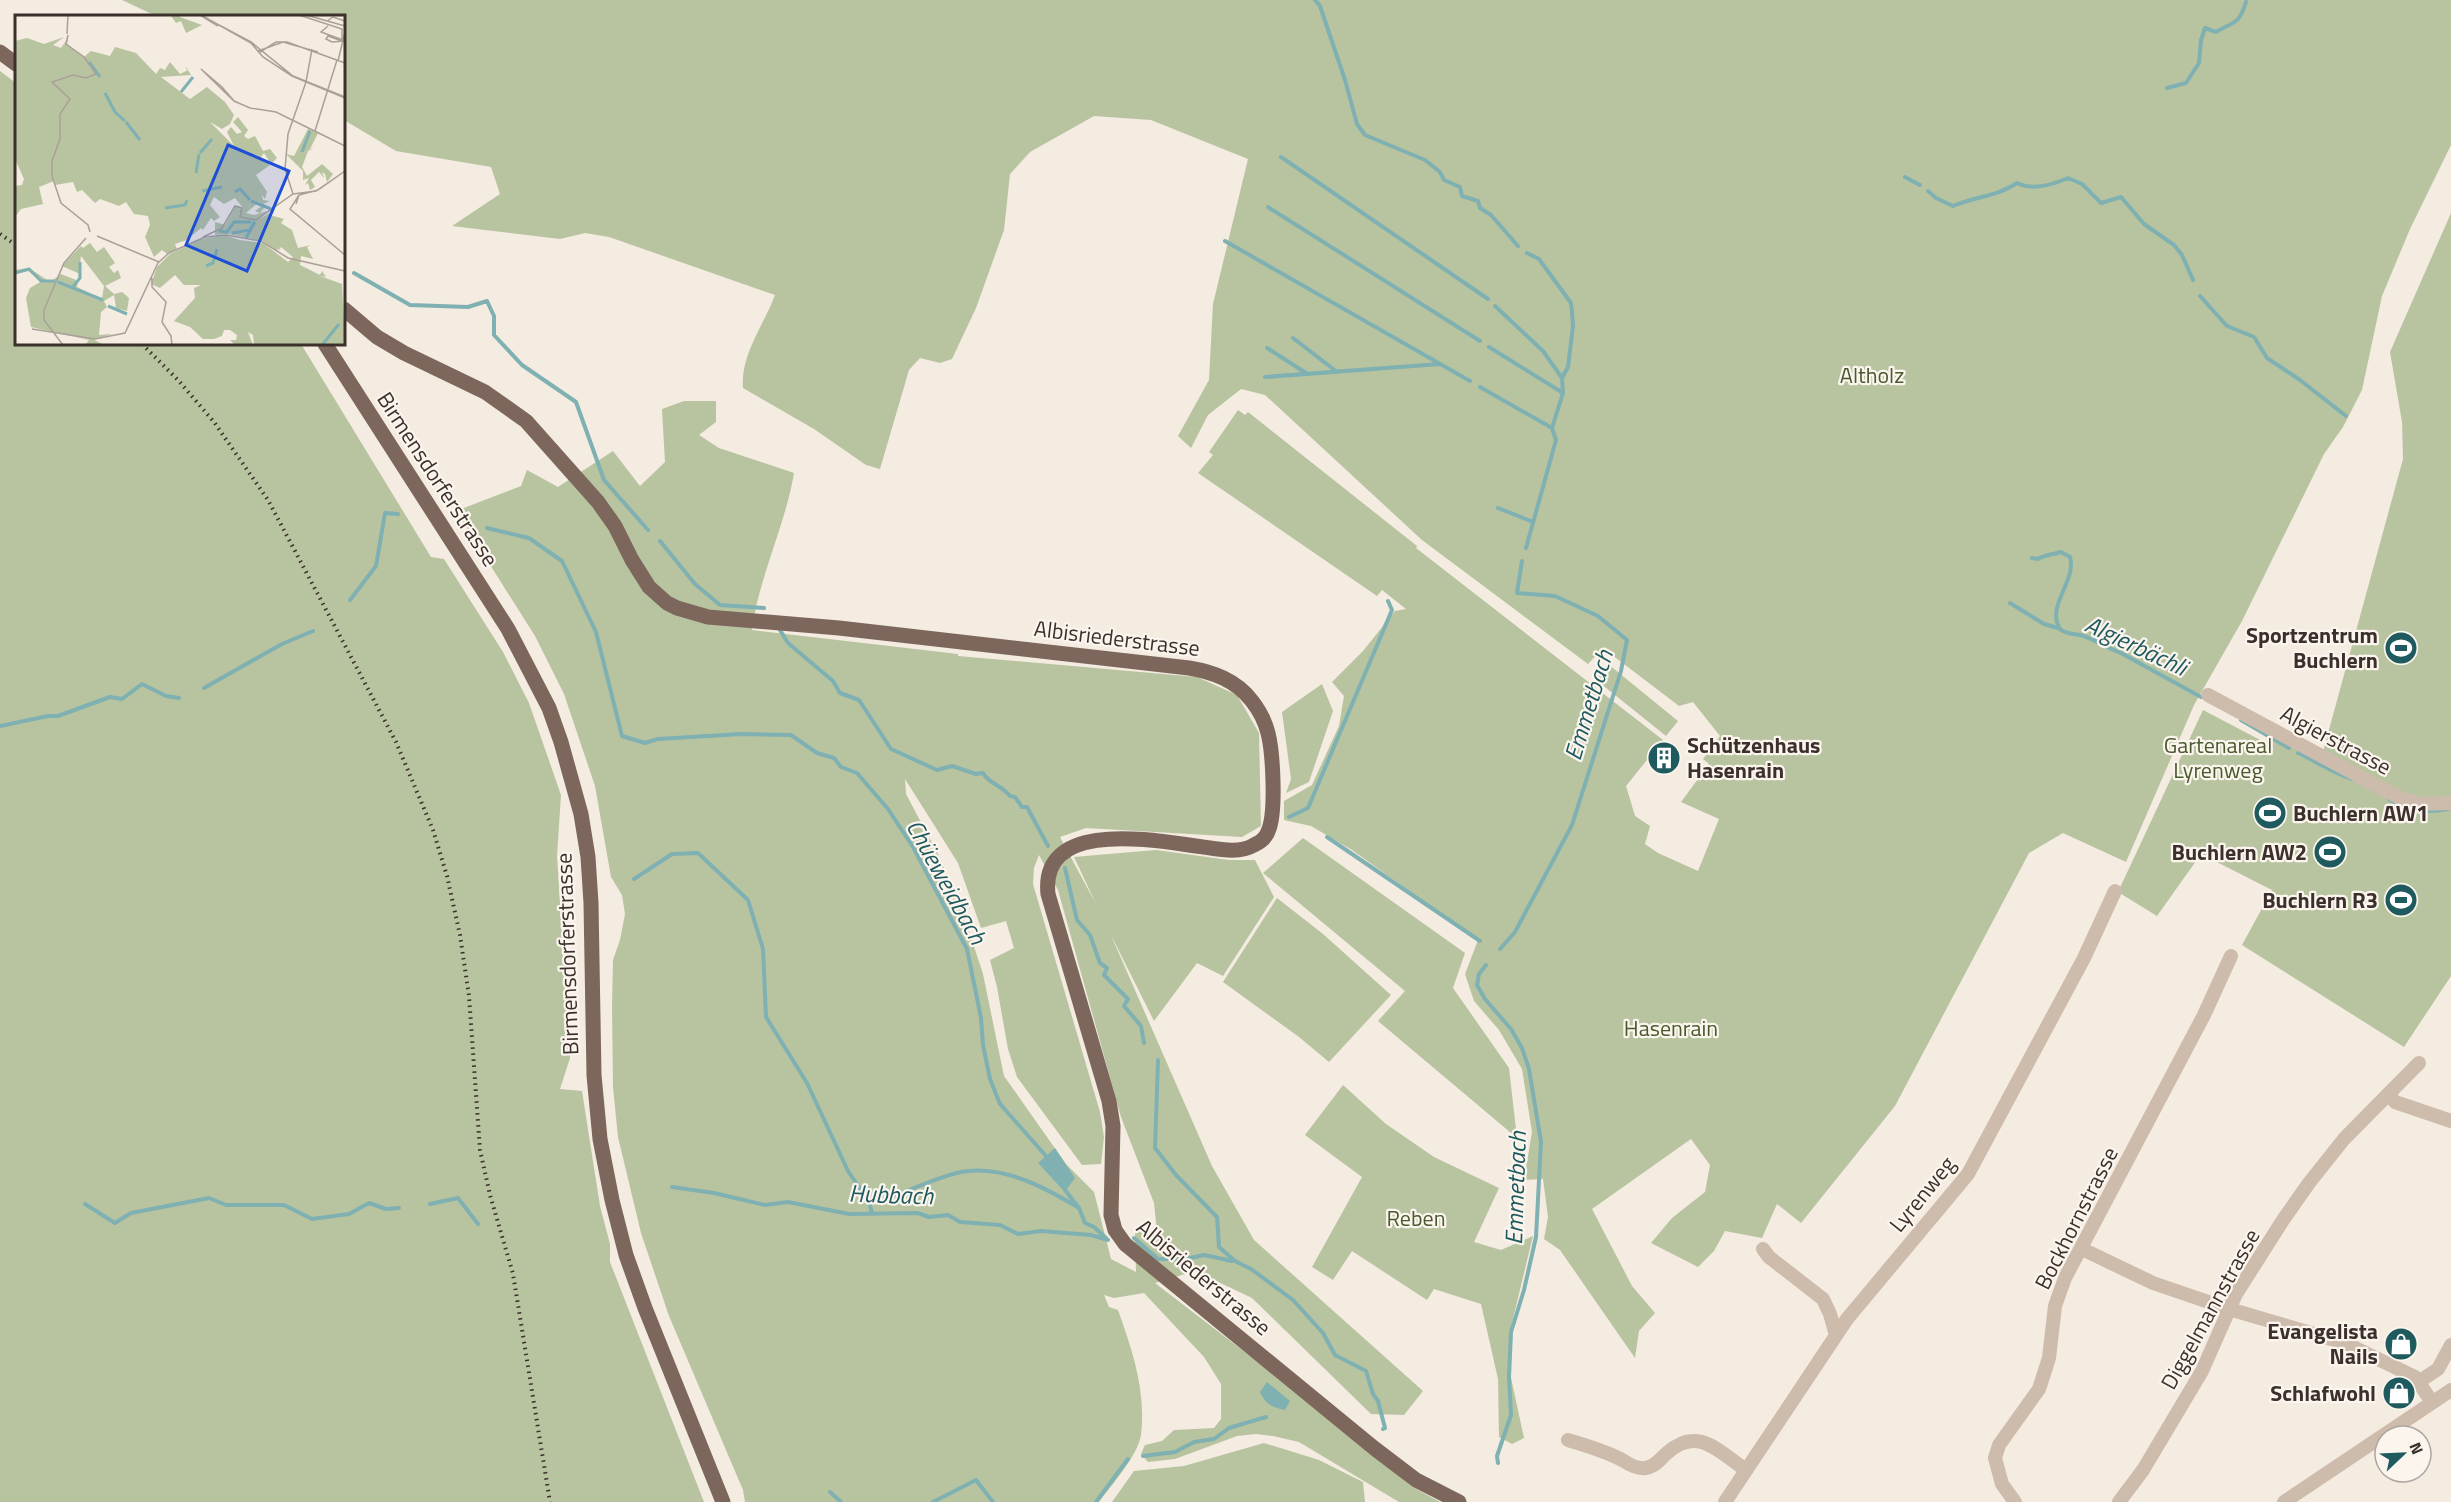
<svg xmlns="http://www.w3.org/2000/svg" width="2451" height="1502" font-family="'Titillium Web',sans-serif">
<rect width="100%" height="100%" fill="#f4ebe1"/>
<path fill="#b8c4a0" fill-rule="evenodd" d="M 122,0 L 2451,0 L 2451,145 L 2410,229 L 2382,296 L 2362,390 L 2343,427 L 2324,454 L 2242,621 L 2194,705 L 2126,862 L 2063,833 L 2029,853 L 1895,1106 L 1801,1223 L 1777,1204 L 1762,1238 L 1725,1231 L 1714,1251 L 1698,1267 L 1651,1243 L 1672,1218 L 1705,1192 L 1710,1165 L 1691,1139 L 1592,1209 L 1632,1286 L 1655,1313 L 1639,1331 L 1635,1358 L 1560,1250 L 1544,1239 L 1548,1217 L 1543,1179 L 1524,1180 L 1532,1132 L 1522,1069 L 1499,1030 L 1474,1001 L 1465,974 L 1478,940 L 1352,850 L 1311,826 L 1284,820 L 1284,801 L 1312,785 L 1339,726 L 1344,696 L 1332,682 L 1363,651 L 1395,611 L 1406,609 L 1382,590 L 1377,596 L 1198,473 L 1213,455 L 1209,452 L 1238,410 L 1245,415 L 1248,412 L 1417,546 L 1416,548 L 1663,740 L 1626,786 L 1635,816 L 1650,826 L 1645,844 L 1658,853 L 1698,871 L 1719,819 L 1681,802 L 1709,764 L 1703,759 L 1720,736 L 1693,702 L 1679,706 L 1603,648 L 1588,664 L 1422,540 L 1265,395 L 1241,389 L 1208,415 L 1191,448 L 1178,436 L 1209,380 L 1213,304 L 1248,159 L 1151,120 L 1094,116 L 1030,152 L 1010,174 L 1004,230 L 976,308 L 952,359 L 940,363 L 920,358 L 909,370 L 880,469 L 866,465 L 814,429 L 743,388 C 740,355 764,325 775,295 L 609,237 L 585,233 L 560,239 L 452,226 L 500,194 L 491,167 L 396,151 L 344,120 L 344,16 L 156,16 Z
M 0,71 L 16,83 L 16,344 L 301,344 L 431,557 L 444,559 L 503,652 L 529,703 L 561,795 L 557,856 L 570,1058 L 560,1089 L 582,1091 L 600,1206 L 610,1244 L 610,1262 L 704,1502 L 0,1502 Z
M 2451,213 L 2451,976 L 2404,1047 L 2242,945 L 2272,890 L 2201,854 L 2157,916 L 2118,892 L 2203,710 L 2264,742 L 2277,736 L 2321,759 L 2403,459 L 2402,422 L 2390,352 Z
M 684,401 L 716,401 L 716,422 L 699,435 L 719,448 L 794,473 C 785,527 759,576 752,630 L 958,654 L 958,656 L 1197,677 L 1237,695 L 1259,733 L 1261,826 L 1242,837 L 1086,828 L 1060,837 L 1096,904 L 1074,857 L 1156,850 L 1229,860 L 1255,860 L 1274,897 L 1223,976 L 1197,963 L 1154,1021 L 1110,933 L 1212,1166 L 1254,1240 L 1423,1391 L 1404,1415 L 1371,1414 L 1252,1298 L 1195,1271 L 1155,1283 L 1276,1376 L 1411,1486 L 1440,1502 L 1399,1502 L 1299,1442 L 1273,1436 L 1256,1434 L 1237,1436 L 1175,1459 L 1148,1462 L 1141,1454 L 1145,1445 L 1162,1441 L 1174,1430 L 1214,1428 L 1221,1419 L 1221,1384 L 1204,1357 L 1144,1293 L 1114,1298 L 1104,1295 L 1109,1307 L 1118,1310 C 1133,1352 1146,1391 1141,1435 C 1138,1455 1111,1486 1099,1502 L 745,1502 L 743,1490 L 669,1316 L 641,1233 L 618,1137 L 613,1087 L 612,1006 L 613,960 L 620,940 L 625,914 L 622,895 L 611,877 L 595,786 L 564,694 L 535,636 L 456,511 L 521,486 L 527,470 L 558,487 L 613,451 L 640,486 L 665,462 L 662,409 ZM 905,779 L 958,863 L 981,928 L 1006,921 L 1014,948 L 990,960 L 997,987 L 1008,1049 L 1017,1077 L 1082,1165 L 1101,1164 L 1104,1137 L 1100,1112 L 1033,884 L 1034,868 L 1039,855 L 1058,890 L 1121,1117 L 1154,1203 L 1157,1232 L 1135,1230 L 1136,1272 L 1111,1259 L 1094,1192 L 1066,1164 L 1004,1076 L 983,974 L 968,928 L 940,858 L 906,794 Z
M 1608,664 L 1678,721 L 1666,736 L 1595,679 Z
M 1322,684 L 1333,711 L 1309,782 L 1286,793 L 1291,779 L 1282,712 Z
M 1303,838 L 1465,953 L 1453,988 L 1509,1068 L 1517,1138 L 1378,1021 L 1405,991 L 1263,873 Z
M 1277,898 L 1323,934 L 1391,995 L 1329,1062 L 1299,1037 L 1223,982 Z
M 1343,1085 L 1386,1124 L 1434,1157 L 1499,1188 L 1474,1242 L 1501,1250 L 1533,1236 L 1510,1331 L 1511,1378 L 1524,1438 L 1512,1444 L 1499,1437 L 1498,1379 L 1481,1304 L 1434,1289 L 1427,1300 L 1352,1251 L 1333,1280 L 1312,1267 L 1362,1177 L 1305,1135 Z
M 1264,1443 L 1319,1460 L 1363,1482 L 1365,1502 L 1112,1502 L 1134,1471 L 1184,1466 Z"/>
<path fill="#7fb0b2" d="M 1055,1148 L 1075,1178 L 1066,1190 L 1063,1190 L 1038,1163 Z
M 1267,1382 L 1290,1401 L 1285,1410 C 1272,1407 1265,1404 1260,1392 Z"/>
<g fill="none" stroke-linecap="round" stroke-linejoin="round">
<path stroke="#7fb0b2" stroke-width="4" d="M 1315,0 L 1320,6 L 1345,80 L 1357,124 L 1365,135 L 1425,160 L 1440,172 L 1444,180 L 1460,187 L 1462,196 L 1478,201 L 1480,208 L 1491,215 L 1518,246
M 2167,88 L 2186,83 L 2199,63 L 2201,40 L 2205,28 L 2216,32 C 2234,21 2239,25 2246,2
M 1281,157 L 1488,299
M 1905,177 L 1920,185
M 1928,191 L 1936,198 L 1953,206 C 1974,197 1998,196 2017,183 C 2033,191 2052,185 2068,178 L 2082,184 L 2101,203 L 2121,197 L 2144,224 L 2174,245 L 2182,255 L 2193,280
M 1268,207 L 1480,341
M 1225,241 L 1470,381
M 354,273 L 410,305 L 468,307 L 487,301 L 494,316 L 494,335 L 522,365 L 576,402 L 604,480 L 648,530
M 2200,296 L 2227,326 L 2254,337 L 2267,358 L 2300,380 L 2346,416
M 1495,306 L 1543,351 L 1562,378
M 1293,338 L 1337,372
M 1489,347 L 1563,393
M 1267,348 L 1306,373
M 1265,377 L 1440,364
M 1480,387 L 1552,428
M 1498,508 L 1533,522
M 487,528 L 529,538 L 562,561 L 596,632 L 622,736 L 645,743 L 658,739 L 741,734 L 791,735 L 817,753 L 834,758 L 841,767 L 857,773 L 888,809 L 913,847 L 967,949 L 981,1018 L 983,1045 L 990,1079 L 1000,1104 L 1046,1156
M 660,541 L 695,584 L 720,605 L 764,608
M 1526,548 L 1556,440 L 1552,428 L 1563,393 L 1562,378 L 1568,367 L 1573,326 L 1572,311 L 1571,303 L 1539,259 L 1527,253
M 2032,558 L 2038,559 C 2046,554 2052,555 2061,552 L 2070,557 C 2077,582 2044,607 2061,630 C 2068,634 2073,634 2080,635 C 2091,637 2108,649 2121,653 L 2201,697
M 350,600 L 376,566 L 385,513 L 398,514
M 2010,603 L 2044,624 L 2058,628
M 780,630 L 788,643 L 833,681 L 840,693 L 859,700 L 891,749 L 937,770 L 952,766 L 976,774 L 983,773 C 989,784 1000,784 1010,796 L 1015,797 L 1022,807 L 1027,807 L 1048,846
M 204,688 L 282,644 L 313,631
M 2241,720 L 2289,748
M 0,726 L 48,716 L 58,716 L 110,697 L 122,699 L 142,684 L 166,696 L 179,698
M 2298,753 C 2316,761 2334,774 2353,779
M 2389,799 C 2408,812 2427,813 2448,809
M 1289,817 L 1308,808 L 1392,610 L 1388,601
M 1327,837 L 1480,941
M 1065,868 L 1077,920 L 1090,935 L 1100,963 L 1107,968 L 1104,975 L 1128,999 L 1124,1006 L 1141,1026 L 1144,1043
M 634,879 L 672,854 L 698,853 L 748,900 L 763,949 L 766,1017 L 807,1083 L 848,1171 L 869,1202 L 882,1201 C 906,1192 937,1177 961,1172 C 1002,1164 1046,1188 1079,1208
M 1500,949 L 1515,932 L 1572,825 L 1621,671 L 1627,640 L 1598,616 L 1555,596 L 1517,593 L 1522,561
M 1486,965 L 1479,974 L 1477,985 L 1485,999 L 1511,1029 L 1522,1048 L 1529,1069 L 1541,1142 L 1536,1237 L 1524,1290 L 1511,1332 L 1509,1377 L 1511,1415 L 1497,1456 L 1498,1463
M 1158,1060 L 1155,1148 L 1176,1175 L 1217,1217 L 1219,1247 L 1235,1261 L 1251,1269 L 1293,1300 L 1323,1333 L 1335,1355 L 1366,1371 L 1373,1394 L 1378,1401 L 1385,1428 L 1383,1429
M 672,1187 L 714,1193 L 765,1205 L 788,1202 L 849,1214 L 918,1213 L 929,1217 L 948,1215 L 960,1222 L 1000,1225 L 1018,1234 L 1041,1231 L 1091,1235 L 1108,1240
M 1065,1190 L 1079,1208 L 1085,1223 L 1094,1227 L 1106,1238
M 869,1202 L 872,1213
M 85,1204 L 115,1223 L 131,1213 L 209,1198 L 226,1205 L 284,1205 L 312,1219 L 349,1214 L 369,1203 L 386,1209 L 399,1208
M 430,1204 L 458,1198 L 478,1224
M 1134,1238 L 1158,1259 L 1186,1259 L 1204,1255 L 1232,1261
M 1143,1456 L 1175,1452 L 1194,1442 L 1214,1439 L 1229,1428 L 1266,1417
M 830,1492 L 841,1502
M 933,1502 L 976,1480 L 993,1502
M 1096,1502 L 1128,1459"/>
<path stroke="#cdbbac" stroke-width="14" d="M 2208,695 L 2400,798 L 2421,804 L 2451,803
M 2388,1094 L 2395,1102 L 2451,1121
M 1763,1249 L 1769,1257 L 1823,1299 L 1830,1314 L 1836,1335
M 2082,1249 L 2153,1283 L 2229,1309 L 2345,1343 L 2415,1377 L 2432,1402
M 2420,1381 L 2438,1369 L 2451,1345
M 1568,1440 C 1587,1446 1606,1451 1624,1461 C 1630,1465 1637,1469 1645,1468 C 1655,1467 1660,1459 1667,1453 C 1698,1425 1719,1452 1746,1470
M 1725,1502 L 1847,1319 L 1968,1174 L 2084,958 L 2115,891
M 2015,1502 L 2002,1484 L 1995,1458 L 1999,1445 L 2039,1389 L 2049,1358 L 2055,1306 L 2065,1278 L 2204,1015 L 2231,956
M 2119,1502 L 2143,1470 L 2202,1371 L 2236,1294 L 2283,1220 L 2309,1183 L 2344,1139 L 2419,1063
M 2284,1502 L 2451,1390"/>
<path stroke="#7d675c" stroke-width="15" d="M 0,52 L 16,64
M 344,309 L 377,337 L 404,353 L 485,392 L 526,421 L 598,502 L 615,526 L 632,560 L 649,587 L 667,603 L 677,608 L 708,617 L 839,628 L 1189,668 C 1213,672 1236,680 1252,701 C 1259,710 1265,721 1268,733 C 1273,753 1276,810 1269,829 C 1267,836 1261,842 1254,845 C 1238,855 1214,848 1196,846 C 1152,840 1040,819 1048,894 L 1109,1101 L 1113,1126 L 1111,1215 L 1115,1230 L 1125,1244 L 1374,1448 L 1416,1480 L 1459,1502
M 325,344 L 508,629 L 549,708 L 561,742 L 581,814 L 588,857 L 591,903 L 594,1075 L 600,1139 L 612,1200 L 626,1255 L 645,1308 L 723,1502"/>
<path stroke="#3b302b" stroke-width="4" stroke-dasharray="1.5 4.5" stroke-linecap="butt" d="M 0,234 L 16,245
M 142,344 L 178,380 L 214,422 L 268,500 L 396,742 L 433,830 L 447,876 L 460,935 L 469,996 L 480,1150 L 490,1195 L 513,1274 L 550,1502"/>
</g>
<defs>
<g id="stadium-disc" transform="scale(1.725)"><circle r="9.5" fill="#1f5a5e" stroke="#fbf5ee"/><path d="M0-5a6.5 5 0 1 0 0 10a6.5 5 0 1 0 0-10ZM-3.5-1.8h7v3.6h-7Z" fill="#fff"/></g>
<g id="building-disc" transform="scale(1.725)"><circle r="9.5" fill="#1f5a5e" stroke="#fbf5ee"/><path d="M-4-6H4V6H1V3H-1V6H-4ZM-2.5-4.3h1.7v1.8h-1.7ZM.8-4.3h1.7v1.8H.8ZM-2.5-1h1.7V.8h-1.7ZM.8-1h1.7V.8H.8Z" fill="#fff"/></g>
<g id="shop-disc" transform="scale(1.725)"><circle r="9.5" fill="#1f5a5e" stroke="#fbf5ee"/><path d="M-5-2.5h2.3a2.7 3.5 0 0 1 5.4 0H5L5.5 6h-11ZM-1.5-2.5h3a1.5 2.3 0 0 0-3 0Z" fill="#fff"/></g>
</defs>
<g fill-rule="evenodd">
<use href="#stadium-disc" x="2401" y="648"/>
<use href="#building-disc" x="1664" y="758"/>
<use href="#stadium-disc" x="2270" y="813"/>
<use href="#stadium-disc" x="2330" y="852"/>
<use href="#stadium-disc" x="2401" y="900"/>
<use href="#shop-disc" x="2401" y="1344"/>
<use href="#shop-disc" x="2399" y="1393"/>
</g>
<g text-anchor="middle" stroke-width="4.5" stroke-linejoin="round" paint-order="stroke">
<g font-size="22" fill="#4a5a2e" stroke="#fbf5ee">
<text x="1872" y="383">Altholz</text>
<text x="2218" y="753">Gartenareal<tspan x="2218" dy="25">Lyrenweg</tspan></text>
<text x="1671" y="1036">Hasenrain</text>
<text x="1416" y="1226">Reben</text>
</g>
<g font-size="22" fill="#3b302b" stroke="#fbf5ee">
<text transform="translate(438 479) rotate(57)" y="8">Birmensdorferstrasse</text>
<text transform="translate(1117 638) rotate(7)" y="8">Albisriederstrasse</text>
<text transform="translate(2336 740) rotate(28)" y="8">Algierstrasse</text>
<text transform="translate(567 954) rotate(-92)" y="8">Birmensdorferstrasse</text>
<text transform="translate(1922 1194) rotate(-51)" y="8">Lyrenweg</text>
<text transform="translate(2076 1218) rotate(-63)" y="8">Bockhornstrasse</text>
<text transform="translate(1204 1277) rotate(40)" y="8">Albisriederstrasse</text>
<text transform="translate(2210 1309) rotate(-61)" y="8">Diggelmannstrasse</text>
</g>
<g font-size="22" font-weight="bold" fill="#3b302b" stroke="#fbf5ee" text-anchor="end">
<text x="2378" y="643">Sportzentrum<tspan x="2378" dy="25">Buchlern</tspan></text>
<text x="1687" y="753" text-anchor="start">Schützenhaus<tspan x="1687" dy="25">Hasenrain</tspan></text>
<text x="2293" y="821" text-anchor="start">Buchlern AW1</text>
<text x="2307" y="860">Buchlern AW2</text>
<text x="2378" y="908">Buchlern R3</text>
<text x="2378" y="1339">Evangelista<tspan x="2378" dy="25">Nails</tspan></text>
<text x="2376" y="1401">Schlafwohl</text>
</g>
<g font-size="24" font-style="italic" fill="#1f5a5e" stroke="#fbf5ee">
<text transform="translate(2136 646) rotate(25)" y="8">Algierbächli</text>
<text transform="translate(1589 705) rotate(-73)" y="8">Emmetbach</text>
<text transform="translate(946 882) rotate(61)" y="8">Chüeweidbach</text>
<text transform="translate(1516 1188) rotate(-88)" y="8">Emmetbach</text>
<text transform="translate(891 1195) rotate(2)" y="8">Hubbach</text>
</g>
</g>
<g transform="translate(15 15)">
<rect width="330" height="330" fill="#f4ebe1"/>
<path d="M 164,0 L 165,2 L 187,10 L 171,18 L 166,6 L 161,8 L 156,1 ZM 49,22 L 38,30 L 46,33 L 53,23 L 52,29 L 69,42 L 76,36 L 95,41 L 100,32 L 121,38 L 141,59 L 145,53 L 150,55 L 155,47 L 165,59 L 173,55 L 171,54 L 171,52 L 176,60 L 146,62 L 175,84 L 192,72 L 210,87 L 219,100 L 215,109 L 207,114 L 195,107 L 219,131 L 212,117 L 216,112 L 222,119 L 227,117 L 218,107 L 223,102 L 233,115 L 229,121 L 233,124 L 240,121 L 248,136 L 255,134 L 262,143 L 256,149 L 249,138 L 246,142 L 255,150 L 241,160 L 252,177 L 250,184 L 247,180 L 248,185 L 255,186 L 248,189 L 256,193 L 250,192 L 245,198 L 240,196 L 248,190 L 244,187 L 231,198 L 239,200 L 252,196 L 244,204 L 260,195 L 255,200 L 269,204 L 266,208 L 277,215 L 283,233 L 296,230 L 292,232 L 298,244 L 286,241 L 285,250 L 305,260 L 307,256 L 311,262 L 305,261 L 327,269 L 330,330 L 239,330 L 238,320 L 233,317 L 238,330 L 220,330 L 215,325 L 221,325 L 222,320 L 215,315 L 209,315 L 207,321 L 199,324 L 188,324 L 175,312 L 159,306 L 180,283 L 179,273 L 186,270 L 169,270 L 160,260 L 145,273 L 136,269 L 142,252 L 155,239 L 186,224 L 209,220 L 225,225 L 248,228 L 273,247 L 278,242 L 266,232 L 263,237 L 264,233 L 261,236 L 248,226 L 213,219 L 200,220 L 200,207 L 210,210 L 221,191 L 226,192 L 226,196 L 228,193 L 220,183 L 209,189 L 199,182 L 195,190 L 205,202 L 199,206 L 196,203 L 188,215 L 186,213 L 172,225 L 160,229 L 162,234 L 152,239 L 147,235 L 139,242 L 130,222 L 135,210 L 133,201 L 119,199 L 111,187 L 104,191 L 85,184 L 80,188 L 67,175 L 62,177 L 58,167 L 40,170 L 39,166 L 24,172 L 28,189 L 6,194 L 0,202 L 0,171 L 7,170 L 9,164 L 0,144 L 0,26 L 12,23 L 29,29 ZM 293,114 L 303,118 L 294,136 L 301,130 L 293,136 L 287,152 L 292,161 L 307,149 L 318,159 L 312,167 L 310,159 L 307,157 L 309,163 L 304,157 L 296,165 L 300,172 L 295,175 L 293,168 L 290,170 L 294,163 L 288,165 L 288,156 L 271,139 L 279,141 ZM 75,228 L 82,237 L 89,232 L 100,248 L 94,252 L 99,258 L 103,255 L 106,263 L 90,271 L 99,279 L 107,277 L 114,283 L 112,296 L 101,293 L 99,280 L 89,286 L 92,292 L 86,297 L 84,320 L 97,319 L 79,325 L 90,330 L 70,330 L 74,325 L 16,312 L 11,283 L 15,273 L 27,266 L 13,256 L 0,259 L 0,255 L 14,253 L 35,267 L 46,259 L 61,265 L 60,270 L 65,259 L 47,251 L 66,231 L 68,233 ZM 66,241 L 89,271 L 87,284 L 62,272 Z" fill="#b8c4a0" fill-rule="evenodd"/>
<path fill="none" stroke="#7fb0b2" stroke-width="3" d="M 74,47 L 85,62M 166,77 L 178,62M 90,78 L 100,97 L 110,106M 111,107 L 125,125M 287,137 L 295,116M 185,138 L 197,124M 181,158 L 184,139M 187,176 L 207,172M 220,177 L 225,174 L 235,185M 236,186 L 256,194M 150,193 L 170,190 L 172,185M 204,216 L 212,217 L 219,207 L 236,207M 217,218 L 235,215 L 239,207M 231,223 L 240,207M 191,251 L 198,248 L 202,234M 0,258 L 14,254 L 26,266 L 40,266M 43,267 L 88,285M 57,273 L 65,263 L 65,247M 93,291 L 112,299M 307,330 L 324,309"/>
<path fill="none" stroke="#aaa098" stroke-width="1.5" d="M 185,0 L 203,11M 186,0 L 236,28 L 248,42 L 277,61 L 330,83M 284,0 L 327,14 L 327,25M 291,0 L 330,11M 312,6 L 318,2 L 330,6M 204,10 L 236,27 L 278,61 L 330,82M 313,11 L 306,17 L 328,25M 52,19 L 53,0M 53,20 L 51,29 L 69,42 L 81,59 L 71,63 L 58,60 L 37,67 L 55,84 L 45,99 L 45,124 L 37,146 L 37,161 L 46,188 L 73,210 L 75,217M 313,21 L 324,25 L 330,26 L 317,27 L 311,24 ZM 243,36 L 268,27 L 303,37M 245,37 L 261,27 L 272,27 L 330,48M 323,46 L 330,17M 220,87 L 207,72 L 186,54 L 219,86 L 235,93 L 261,97 L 330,131M 300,116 L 322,45M 278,179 L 270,154 L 273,119 L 291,67 L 297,34M 284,180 L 275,194 L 330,240M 281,189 L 284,180 L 303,175 L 330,156M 82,221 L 144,247M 188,222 L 207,213 L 220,191 L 227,193 L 225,202 L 241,205 L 278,179 L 301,176 L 330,156M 137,263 L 137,272 L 151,287 L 147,307 L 156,321 L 157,330M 17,314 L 80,324 L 110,318 L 143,248 L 154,238 L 190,222 L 211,220 L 246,226 L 273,243 L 330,256M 48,330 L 29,305 L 29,295 L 49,248 L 71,223"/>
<path fill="#1d4ed8" fill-opacity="0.15" stroke="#1d4ed8" stroke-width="3" d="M 213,130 L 274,156 L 232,256 L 171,230 Z"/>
<rect width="330" height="330" fill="none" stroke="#3b302b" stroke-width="3"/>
</g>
<g transform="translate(2403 1454) rotate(67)"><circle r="28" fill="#fbf5ee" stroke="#aea6a0" stroke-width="1.5"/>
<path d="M0-4.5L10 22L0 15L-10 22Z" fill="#1f5a5e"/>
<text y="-9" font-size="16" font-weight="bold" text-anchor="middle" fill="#3b302b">N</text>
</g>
</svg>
